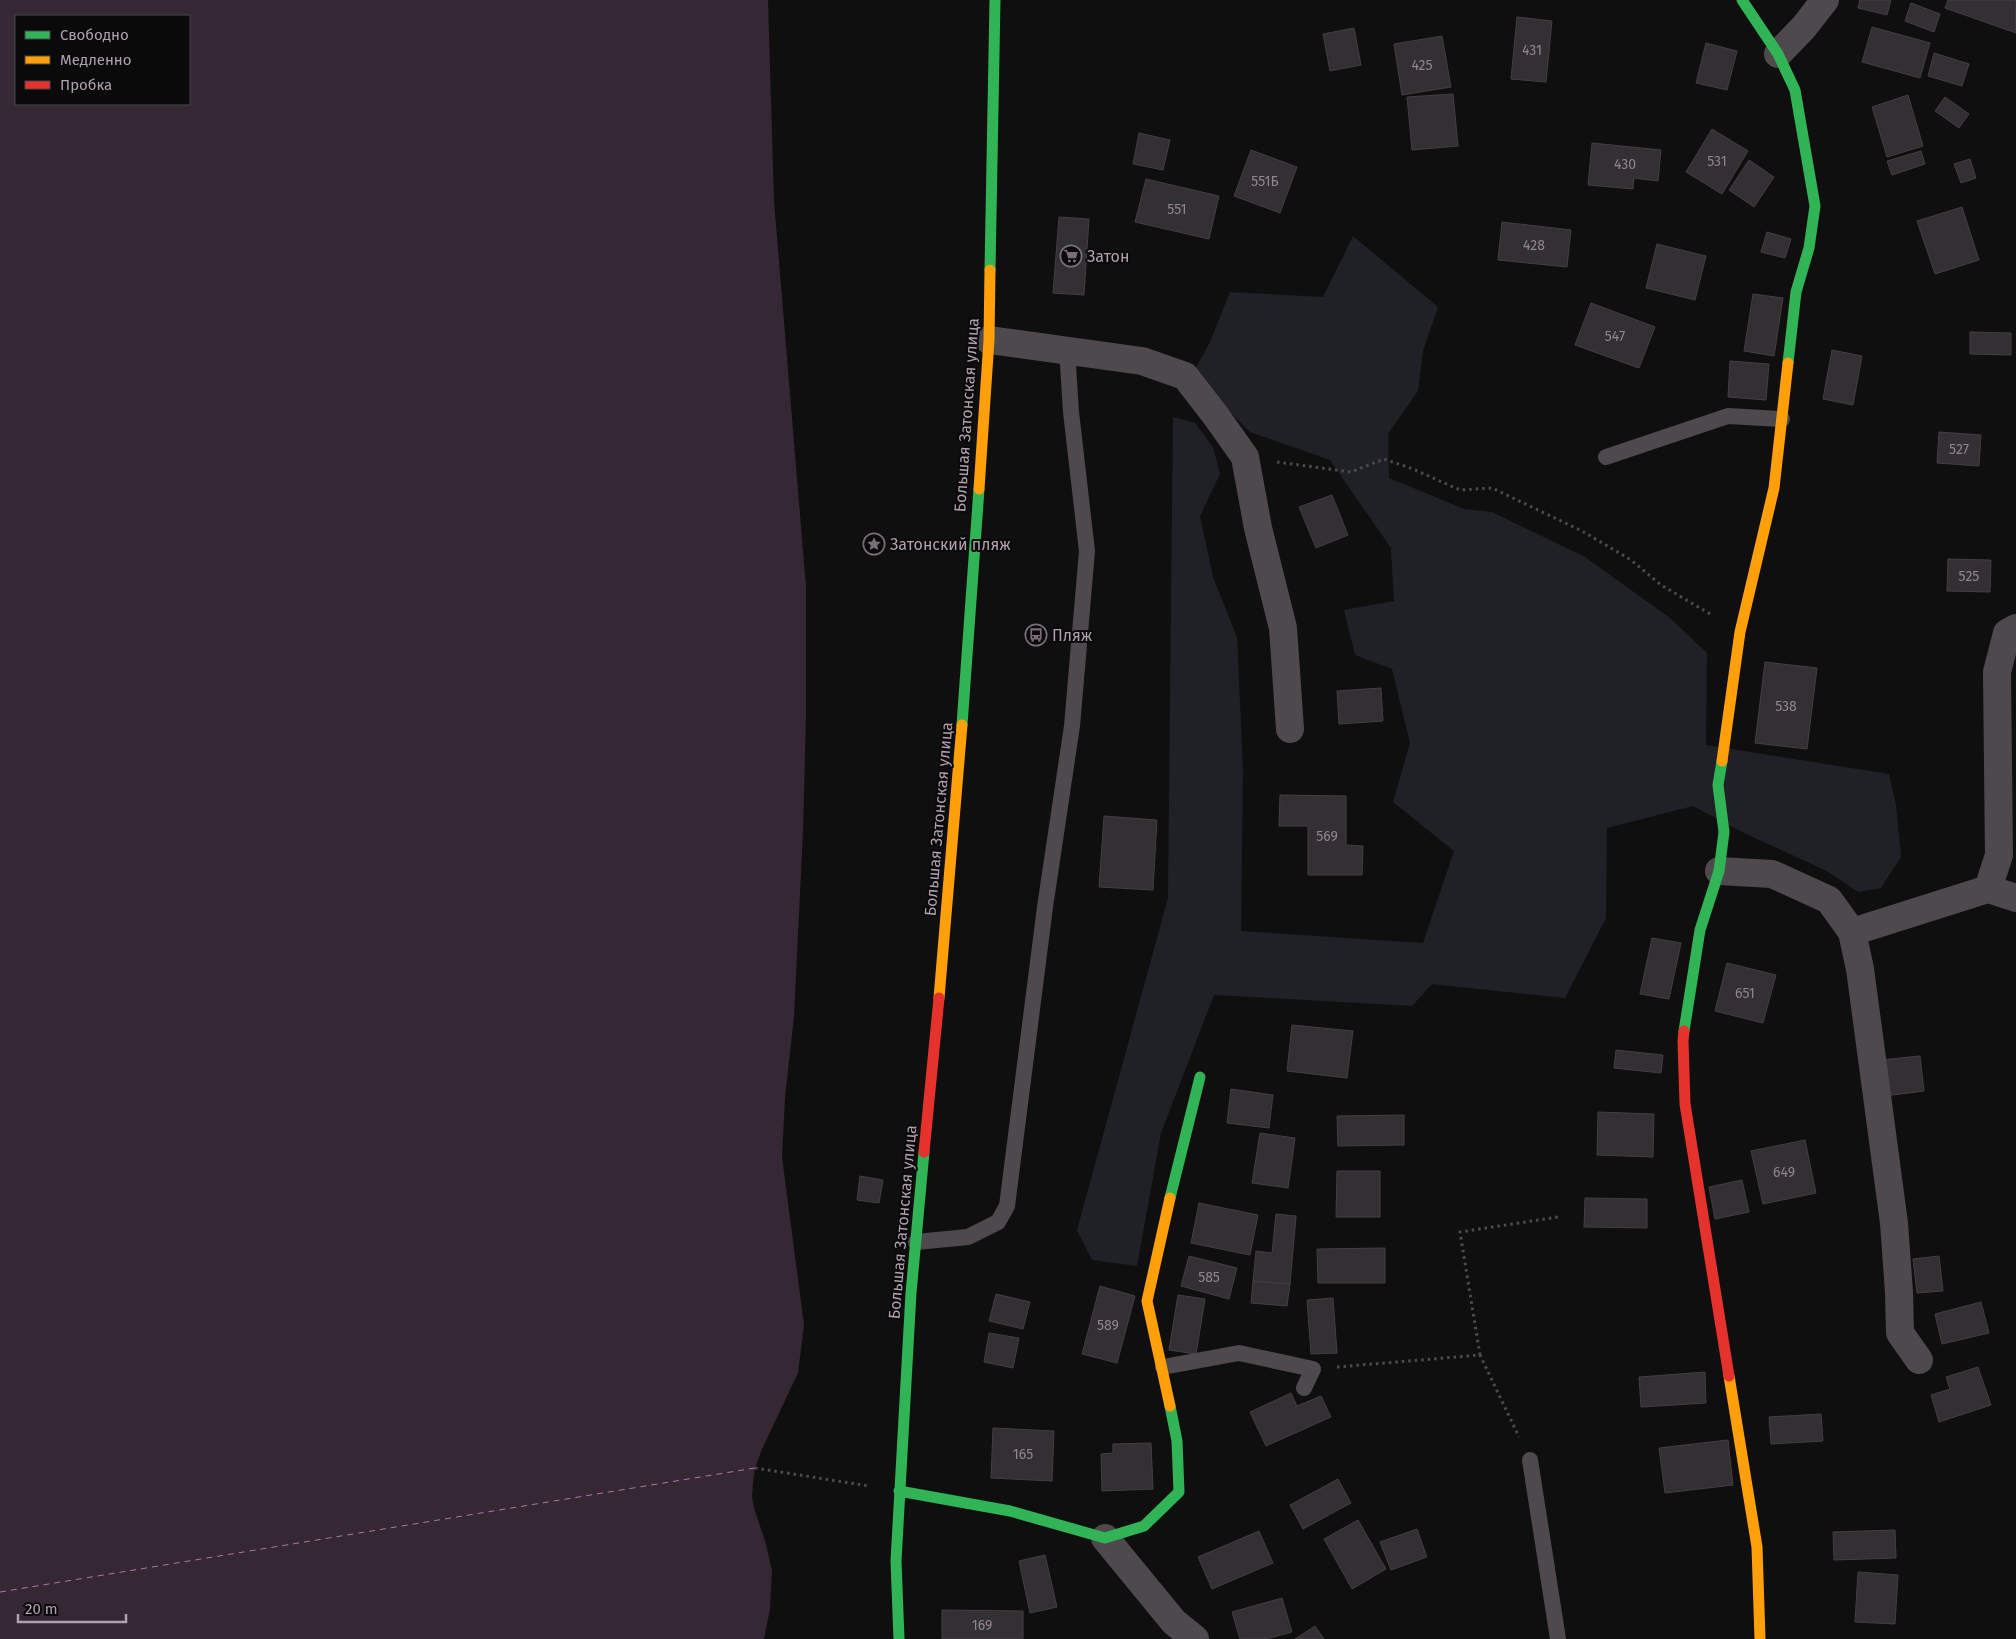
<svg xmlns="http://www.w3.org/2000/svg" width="2016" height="1639" font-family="'Fira Sans',sans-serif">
<rect width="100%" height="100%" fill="#100f10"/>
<path fill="#202126" d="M 1353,236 L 1438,307 L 1423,351 L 1418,391 L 1388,434 L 1389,478 L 1464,509 L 1492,512 L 1585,557 L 1670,618 L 1707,653 L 1706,745 L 1889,774 L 1896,805 L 1901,857 L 1881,888 L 1858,892 L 1827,871 L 1744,833 L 1693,806 L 1607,828 L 1606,918 L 1565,998 L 1432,984 L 1412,1006 L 1214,995 L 1161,1133 L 1137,1266 L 1092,1260 L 1077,1230 L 1168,898 L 1173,417 L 1195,423 L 1213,447 L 1220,474 L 1200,516 L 1213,577 L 1237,637 L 1243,770 L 1241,931 L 1423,943 L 1454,851 L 1393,802 L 1410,743 L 1392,669 L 1355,655 L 1344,610 L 1394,601 L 1391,548 L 1330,460 L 1250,432 L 1208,390 L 1195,369 L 1210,342 L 1230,292 L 1323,297 Z"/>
<path fill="#352734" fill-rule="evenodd" d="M 0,0 L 768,0 L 774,201 L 806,587 L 806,715 L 803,832 L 794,1016 L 785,1098 L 782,1157 L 804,1325 L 798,1373 L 762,1449 L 755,1468 L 753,1482 L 752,1496 L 754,1508 L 766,1544 L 772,1571 L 770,1609 L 764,1639 L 0,1639 ZM 16,16 L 189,16 L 189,104 L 16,104 Z"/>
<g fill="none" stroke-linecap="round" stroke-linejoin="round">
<path stroke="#ad77ab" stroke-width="1" stroke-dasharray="6 5" stroke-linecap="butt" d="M 0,1592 L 755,1468"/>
</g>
<path fill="#323032" stroke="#443e42" d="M 1860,0 L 1891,0 L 1887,15 L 1858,8 Z
M 1948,0 L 2016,0 L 2016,33 L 1945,8 Z
M 1911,3 L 1940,14 L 1934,32 L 1905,21 Z
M 1517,17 L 1552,21 L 1546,82 L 1511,79 Z
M 1872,27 L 1930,43 L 1920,78 L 1862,62 Z
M 1354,28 L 1361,65 L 1330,71 L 1323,34 Z
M 1442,36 L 1451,87 L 1402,95 L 1394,44 Z
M 1706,43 L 1737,51 L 1727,90 L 1696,83 Z
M 1934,53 L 1969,64 L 1962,86 L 1928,76 Z
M 1453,94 L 1458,146 L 1412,150 L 1407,97 Z
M 1908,95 L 1923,146 L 1887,157 L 1872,107 Z
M 1945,97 L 1969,114 L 1959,128 L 1935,111 Z
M 1712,129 L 1748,151 L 1722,194 L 1686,172 Z
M 1139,133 L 1170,140 L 1163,170 L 1133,164 Z
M 1592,143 L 1661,150 L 1658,181 L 1634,178 L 1633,189 L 1588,185 Z
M 1251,150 L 1297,167 L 1280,213 L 1234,196 Z
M 1921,151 L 1925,164 L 1892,175 L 1887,161 Z
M 1970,159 L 1976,178 L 1961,183 L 1954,164 Z
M 1749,160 L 1774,177 L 1754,207 L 1729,190 Z
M 1146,179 L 1219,196 L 1209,239 L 1135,222 Z
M 1962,207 L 1979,260 L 1935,274 L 1917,221 Z
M 1059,217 L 1089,219 L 1084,295 L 1053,293 Z
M 1502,222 L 1571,230 L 1567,267 L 1498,260 Z
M 1767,232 L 1791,239 L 1785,258 L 1761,252 Z
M 1657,244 L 1706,256 L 1695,300 L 1646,288 Z
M 1753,294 L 1783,298 L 1774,356 L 1744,351 Z
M 1591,303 L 1655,327 L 1639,368 L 1575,345 Z
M 1970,332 L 2011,333 L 2011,355 L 1970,354 Z
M 1832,350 L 1862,356 L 1853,405 L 1823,399 Z
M 1730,361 L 1769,364 L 1766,400 L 1728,397 Z
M 1939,432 L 1981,435 L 1979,466 L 1937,463 Z
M 1332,495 L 1348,535 L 1316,548 L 1299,507 Z
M 1948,559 L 1991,560 L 1990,592 L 1947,591 Z
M 1765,662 L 1817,668 L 1807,749 L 1755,743 Z
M 1381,688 L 1383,721 L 1339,724 L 1337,691 Z
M 1280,795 L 1346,796 L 1346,845 L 1363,846 L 1362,875 L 1308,875 L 1308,826 L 1279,826 Z
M 1104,816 L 1157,820 L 1153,890 L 1099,887 Z
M 1652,938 L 1681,943 L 1669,999 L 1640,994 Z
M 1727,963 L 1776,975 L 1763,1023 L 1715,1011 Z
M 1292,1025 L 1353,1031 L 1347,1078 L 1287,1071 Z
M 1616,1050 L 1663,1055 L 1661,1073 L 1614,1068 Z
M 1920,1056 L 1924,1091 L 1885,1096 L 1881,1060 Z
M 1231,1089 L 1273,1095 L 1269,1128 L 1227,1123 Z
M 1598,1112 L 1654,1114 L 1653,1157 L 1597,1155 Z
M 1404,1115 L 1404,1145 L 1338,1146 L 1337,1116 Z
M 1260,1133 L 1295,1138 L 1288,1188 L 1252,1183 Z
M 1805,1140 L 1816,1193 L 1763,1204 L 1751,1151 Z
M 1337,1171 L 1380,1171 L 1380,1217 L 1336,1217 Z
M 860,1176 L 883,1180 L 879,1203 L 857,1200 Z
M 1742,1180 L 1749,1212 L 1715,1219 L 1709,1187 Z
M 1585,1198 L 1647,1199 L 1647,1228 L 1584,1227 Z
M 1199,1203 L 1258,1215 L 1250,1255 L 1191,1243 Z
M 1276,1214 L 1296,1216 L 1290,1284 L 1253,1281 L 1256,1251 L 1272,1253 Z
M 1385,1248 L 1385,1283 L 1318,1283 L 1317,1249 Z
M 1189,1256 L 1237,1268 L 1229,1299 L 1181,1286 Z
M 1939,1256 L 1943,1291 L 1917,1293 L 1913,1259 Z
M 1253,1281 L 1290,1284 L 1287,1306 L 1251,1303 Z
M 1100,1286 L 1135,1296 L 1117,1363 L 1082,1354 Z
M 996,1294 L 1030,1302 L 1023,1329 L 989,1321 Z
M 1178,1295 L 1205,1299 L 1196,1354 L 1169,1350 Z
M 1333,1298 L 1337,1353 L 1311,1354 L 1307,1300 Z
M 1981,1302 L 1989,1333 L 1942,1344 L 1935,1314 Z
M 989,1333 L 1019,1338 L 1013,1368 L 984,1362 Z
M 1978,1367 L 1991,1405 L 1939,1422 L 1931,1395 L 1950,1389 L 1946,1377 Z
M 1705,1372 L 1706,1403 L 1641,1407 L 1639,1377 Z
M 1291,1393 L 1297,1406 L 1321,1396 L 1331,1417 L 1266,1446 L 1250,1412 Z
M 1821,1414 L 1823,1441 L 1771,1444 L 1769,1417 Z
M 993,1428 L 1054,1431 L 1052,1481 L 991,1478 Z
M 1728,1440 L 1733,1485 L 1665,1493 L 1659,1448 Z
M 1151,1443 L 1153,1489 L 1102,1491 L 1101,1454 L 1113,1453 L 1113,1444 Z
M 1338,1479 L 1351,1503 L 1303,1529 L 1290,1505 Z
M 1358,1520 L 1386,1569 L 1352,1589 L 1324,1539 Z
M 1417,1529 L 1427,1557 L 1391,1570 L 1380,1542 Z
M 1895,1530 L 1896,1558 L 1834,1560 L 1833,1532 Z
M 1259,1531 L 1273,1563 L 1212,1589 L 1198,1557 Z
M 1045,1555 L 1057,1607 L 1030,1613 L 1019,1561 Z
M 1858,1572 L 1898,1575 L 1895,1624 L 1855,1622 Z
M 1282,1598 L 1292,1632 L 1266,1639 L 1240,1639 L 1232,1612 Z
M 942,1610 L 1023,1611 L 1023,1639 L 942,1639 Z
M 1315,1626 L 1324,1639 L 1295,1639 Z"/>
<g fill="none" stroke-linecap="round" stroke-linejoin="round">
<path stroke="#4f4a4d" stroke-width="3" stroke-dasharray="2.5 4" stroke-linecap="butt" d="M 1277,462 L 1351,472 L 1384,459 L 1413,469 L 1460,490 L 1492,488 L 1582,531 L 1631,560 L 1661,585 L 1712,615
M 1480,1355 L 1460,1232 L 1558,1217
M 1337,1367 L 1480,1355 L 1519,1437
M 755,1468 L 869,1486"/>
<path stroke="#4d494c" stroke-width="16" d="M 1606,457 L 1728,416 L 1782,419
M 916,1242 L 968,1237 L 998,1222 L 1007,1206 L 1045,907 L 1072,726 L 1087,551 L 1071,412 L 1067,349
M 1163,1367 L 1239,1353 L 1313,1369 L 1304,1388
M 1530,1460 L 1558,1639"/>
<path stroke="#4d494c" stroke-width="28" d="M 1778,54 L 1804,27 L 1825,0
M 989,340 L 1142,361 L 1185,376 L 1216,416 L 1245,457 L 1258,528 L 1283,628 L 1290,729
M 1719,871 L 1772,874 L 1829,900 L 1852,932 L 1860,969 L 1894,1223 L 1899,1292 L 1900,1333 L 1919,1360
M 1988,889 L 2016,898
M 1852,932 L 1988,889 L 1999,855 L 1997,672 L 2007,633 L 2016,628
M 1105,1538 L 1174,1622 L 1195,1639"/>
<path stroke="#30b455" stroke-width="11" d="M 1742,0 L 1778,54 L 1795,90 L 1815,206 L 1809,248 L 1796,292 L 1788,363
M 990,270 L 995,0
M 962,725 L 979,489
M 1684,1031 L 1700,930 L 1719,871 L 1724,832 L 1718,785 L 1722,761
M 1170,1198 L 1200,1077
M 899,1491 L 1010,1511 L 1105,1538 L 1144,1526 L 1179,1492 L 1177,1441 L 1170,1406
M 899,1639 L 896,1561 L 911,1293 L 924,1152"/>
<path stroke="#ff9f0a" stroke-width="11" d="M 979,489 L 989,340 L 990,270
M 1722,761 L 1740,632 L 1774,488 L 1788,363
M 939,998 L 962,725
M 1170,1198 L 1147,1301 L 1170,1406
M 1729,1376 L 1757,1547 L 1760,1639"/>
<path stroke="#e5322d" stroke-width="11" d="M 1684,1031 L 1683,1041 L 1685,1104 L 1729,1376
M 924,1152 L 939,998"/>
</g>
<defs>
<g id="supermarket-ring" transform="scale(1.125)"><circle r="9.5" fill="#0b0a0b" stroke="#796d76" stroke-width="1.5"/><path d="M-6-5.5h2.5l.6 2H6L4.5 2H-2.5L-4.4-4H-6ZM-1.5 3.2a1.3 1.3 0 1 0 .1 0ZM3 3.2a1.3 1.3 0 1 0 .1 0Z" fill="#796d76"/></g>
<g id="sight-ring" transform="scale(1.125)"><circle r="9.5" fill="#0b0a0b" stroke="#796d76" stroke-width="1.5"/><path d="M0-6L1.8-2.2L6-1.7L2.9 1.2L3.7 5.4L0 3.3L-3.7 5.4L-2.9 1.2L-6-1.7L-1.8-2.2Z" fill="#796d76"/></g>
<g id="bus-ring" transform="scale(1.125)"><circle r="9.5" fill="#0b0a0b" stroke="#796d76" stroke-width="1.5"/><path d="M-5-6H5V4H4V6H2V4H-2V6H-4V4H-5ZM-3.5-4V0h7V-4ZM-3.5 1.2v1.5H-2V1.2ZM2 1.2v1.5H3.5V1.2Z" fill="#796d76"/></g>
</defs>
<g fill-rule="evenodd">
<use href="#supermarket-ring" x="1071" y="256"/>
<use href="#sight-ring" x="874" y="544"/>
<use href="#bus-ring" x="1036" y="635"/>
</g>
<g text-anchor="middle" stroke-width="4" stroke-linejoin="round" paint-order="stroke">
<g font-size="14" fill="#91848e">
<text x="1532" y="55">431</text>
<text x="1422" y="70">425</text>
<text x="1717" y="166">531</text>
<text x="1625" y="169">430</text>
<text x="1265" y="186">551Б</text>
<text x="1177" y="214">551</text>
<text x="1534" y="250">428</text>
<text x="1615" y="341">547</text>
<text x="1959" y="454">527</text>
<text x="1969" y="581">525</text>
<text x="1786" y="711">538</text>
<text x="1327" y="841">569</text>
<text x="1745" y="998">651</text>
<text x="1784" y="1177">649</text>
<text x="1209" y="1282">585</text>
<text x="1108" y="1330">589</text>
<text x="1023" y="1459">165</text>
<text x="982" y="1630">169</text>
</g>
<g font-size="16" fill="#b1a0ad" stroke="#0b0a0b" text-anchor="start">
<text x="1087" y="262">Затон</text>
<text x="890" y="550">Затонский пляж</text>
<text x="1052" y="641">Пляж</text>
</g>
<g font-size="16" fill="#b1a0ad" stroke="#0b0a0b">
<text transform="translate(966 415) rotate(-86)" y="6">Большая Затонская улица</text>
<text transform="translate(938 819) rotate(-85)" y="6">Большая Затонская улица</text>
<text transform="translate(902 1222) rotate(-85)" y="6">Большая Затонская улица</text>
</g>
</g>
<rect x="15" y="15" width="175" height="90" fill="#0b0a0b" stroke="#4d464c"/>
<rect x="25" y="31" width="25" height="8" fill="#30b455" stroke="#4d464c"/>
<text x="60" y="40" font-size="15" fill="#b1a0ad">Свободно</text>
<rect x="25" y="56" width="25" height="8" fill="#ff9f0a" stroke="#4d464c"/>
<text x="60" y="65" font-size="15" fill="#b1a0ad">Медленно</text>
<rect x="25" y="81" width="25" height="8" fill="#e5322d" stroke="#4d464c"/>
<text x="60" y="90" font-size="15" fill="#b1a0ad">Пробка</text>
<path d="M18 1614v8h108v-8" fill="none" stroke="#b1a0ad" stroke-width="2.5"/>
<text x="25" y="1614" font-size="15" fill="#b1a0ad" stroke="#0b0a0b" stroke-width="4" paint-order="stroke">20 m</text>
</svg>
